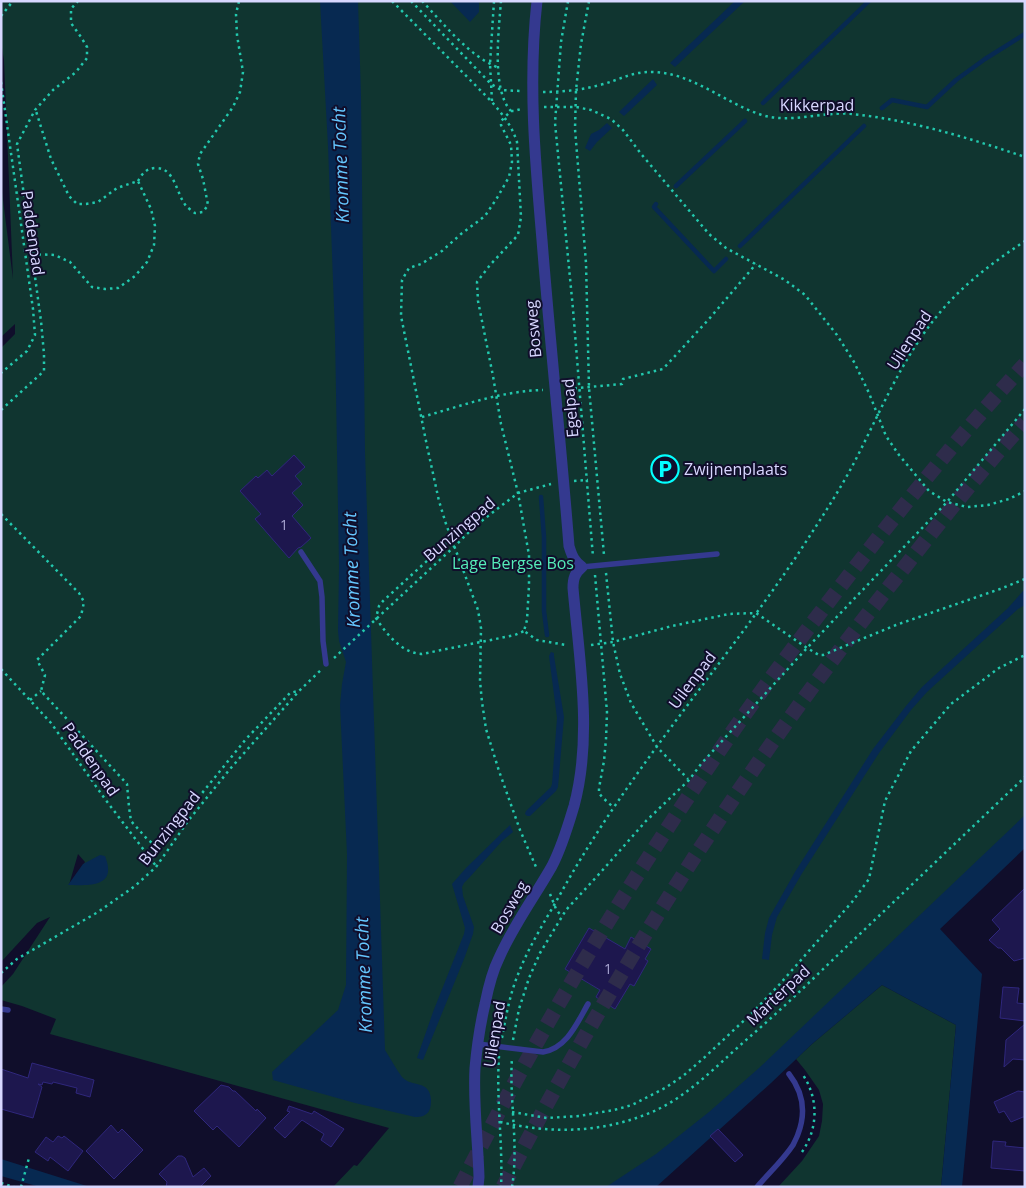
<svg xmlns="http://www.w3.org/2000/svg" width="1026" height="1188" font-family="'Open Sans',sans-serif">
<rect width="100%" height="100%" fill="#100e2b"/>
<path fill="#103530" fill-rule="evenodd" d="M 1,1 L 1025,1 L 1025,830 L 637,1187 L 333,1187 L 354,1165 L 357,1166 L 389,1128 L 50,1034 L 56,1019 L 22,1006 L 1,1000 L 1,987 L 13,974 L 50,917 L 37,923 L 1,962 L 1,348 L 15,334 L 15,324 L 1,337 L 1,184 L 13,279 L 4,60 C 2,49 0,36 2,25 ZM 78,854 L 85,862 L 70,885 L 69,885 Z
M 882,985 L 956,1025 L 941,1187 L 778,1187 L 802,1161 L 819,1136 L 822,1121 L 823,1104 L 819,1090 L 805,1070 L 796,1059 L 812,1044 Z"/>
<path fill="#072951" d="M 320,1 L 358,1 L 361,96 L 365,452 L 385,1050 C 391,1059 396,1069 402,1077 C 412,1088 429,1079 431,1099 C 431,1103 431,1107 429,1111 C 426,1116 421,1117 415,1117 L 355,1103 L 273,1080 L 272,1072 L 338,1010 L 346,985 L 347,854 L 340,705 L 342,684 L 346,662 L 339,641 L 338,631 L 339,567 L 335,334 L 328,146 Z
M 450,1 L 479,1 L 479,12 L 470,22 Z
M 735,1 L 745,1 L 675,67 L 670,63 Z
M 653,79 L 657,85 L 624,116 L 619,112 Z
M 607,123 L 612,128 L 597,142 L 590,151 L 585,148 L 591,134 L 599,130 Z
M 1023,591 L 1025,591 L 1025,605 L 1018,609 L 927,692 L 911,710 L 879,753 L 801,875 L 777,917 L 772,935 L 769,960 L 762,959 L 765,933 L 769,918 L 795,872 L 873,749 L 906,706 L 922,687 L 1008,608 Z
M 551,652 L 554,653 L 554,656 L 564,717 L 558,787 L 556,791 L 530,816 L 527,816 L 525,814 L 526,811 L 551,787 L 552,784 L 557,718 L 549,656 Z
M 1025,815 L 1025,848 L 940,929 L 982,974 L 962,1187 L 941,1187 L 956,1025 L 882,985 L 812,1044 L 771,1083 L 656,1187 L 606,1187 L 656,1154 L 709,1112 L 759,1068 Z
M 510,825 L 513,832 L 502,841 L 469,878 L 464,883 L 462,887 L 463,896 L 474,927 L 473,934 L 464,959 L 423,1060 L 417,1058 L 433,1012 L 464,934 L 465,928 L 452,884 L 466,868 Z
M 100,855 L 105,856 C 106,859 108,864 108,868 C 110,888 82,885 68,885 L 83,864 Z
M 1,1159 L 90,1187 L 40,1187 L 1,1176 Z"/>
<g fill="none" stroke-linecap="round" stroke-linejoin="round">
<path stroke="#072951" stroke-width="4.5" d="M 763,103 L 869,1
M 882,108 L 892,100 L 927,107 L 956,80 L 985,59 L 1025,34
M 676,186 L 745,121
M 656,204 L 654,207 L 714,271 L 726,259
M 740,246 L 864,126
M 541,497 L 544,537 L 544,611 L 547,635"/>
</g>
<path fill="#1d174e" stroke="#2f277c" d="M 294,455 L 305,467 L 295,476 L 302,484 L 292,493 L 303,505 L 292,516 L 311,538 L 301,547 L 298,548 L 289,558 L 255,519 L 261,514 L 240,491 L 256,476 L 258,478 L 267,470 L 272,476 Z
M 1025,888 L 1025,958 L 1014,961 L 1001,948 L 998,948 L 989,940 L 1000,929 L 992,920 Z
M 589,928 L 625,949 L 631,937 L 651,949 L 645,959 L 648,961 L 634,986 L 630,984 L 615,1009 L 596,997 L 600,990 L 565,969 Z
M 1003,987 L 1019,988 L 1017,1003 L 1025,1004 L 1025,1021 L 1000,1018 Z
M 1025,1024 L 1025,1060 L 1013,1059 L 1004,1067 L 1006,1040 Z
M 32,1063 L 94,1080 L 90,1097 L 76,1093 L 77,1088 L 53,1082 L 52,1084 L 43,1082 L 42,1085 L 38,1084 L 42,1087 L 33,1118 L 1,1109 L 1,1069 L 28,1078 Z
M 221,1085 L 229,1087 L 233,1091 L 235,1091 L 256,1111 L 257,1109 L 266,1118 L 239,1147 L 217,1126 L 213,1130 L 194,1111 Z
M 1018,1091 L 1025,1092 L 1025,1117 L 1023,1117 L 1011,1122 L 1004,1111 L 999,1113 L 994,1102 Z
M 289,1106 L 312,1114 L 314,1111 L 344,1129 L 331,1147 L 321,1140 L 324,1134 L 302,1120 L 285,1138 L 274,1128 L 290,1112 L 287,1111 Z
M 111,1125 L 118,1133 L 122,1129 L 143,1150 L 114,1179 L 86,1151 Z
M 718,1129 L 743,1155 L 735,1162 L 710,1136 Z
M 58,1136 L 62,1138 L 64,1136 L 83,1151 L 68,1171 L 50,1157 L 48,1161 L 35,1152 L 46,1137 L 53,1142 Z
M 993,1141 L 1006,1142 L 1005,1146 L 1025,1148 L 1025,1171 L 991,1168 Z
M 178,1156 L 182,1156 L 185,1158 L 193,1177 L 204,1168 L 211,1176 L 200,1187 L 166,1187 L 167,1182 L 159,1174 Z"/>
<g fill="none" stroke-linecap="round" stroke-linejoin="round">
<path stroke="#2e2c4b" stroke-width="15" stroke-dasharray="15 8" stroke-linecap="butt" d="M 460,1187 C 480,1148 500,1109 521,1071 C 579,965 643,863 711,763 C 758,693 809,627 860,561 C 913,493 967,427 1025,364
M 503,1187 C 615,969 747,764 900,573 C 940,522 981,470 1025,422"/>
<path stroke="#22c8ad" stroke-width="2.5" stroke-dasharray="2.5 4" stroke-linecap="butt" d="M 392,1 L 492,102 C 503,115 512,126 517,142 L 521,217 L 518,235 L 490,265 L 477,282 L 478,301 L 493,376 L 501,424 L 518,493 L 529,555 L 529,585 L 527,620 L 524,631 L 537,640 L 566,645
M 411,1 L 491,84 L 501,90 L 520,91
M 422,1 C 443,23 469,56 497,67
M 501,1 C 499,29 491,90 511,111 L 501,121 L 501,125 L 511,145 L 512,162 L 509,177 L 497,198 L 485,216 L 461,234 L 442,251 L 421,264 L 409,268 L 402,280 L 401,316 L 427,446 L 439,501 L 446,524 L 478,610 L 481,628 L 480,681 L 482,702 L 486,729 L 499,771 L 520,830 L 536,867
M 568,1 L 561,42 L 555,123 L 573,309 L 593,557
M 589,1 L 581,44 L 576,90 L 575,129 L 586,263 L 589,388 L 604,555
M 1,16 L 13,1
M 1,82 L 33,309 L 35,335 L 27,351 L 1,373
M 543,92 C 562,92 581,90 600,85 C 620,80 632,71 654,72 C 695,74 724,103 762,115 C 791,124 823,111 852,114 C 911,120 969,138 1025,157
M 492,101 L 490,64 L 494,1
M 544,107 L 576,107 L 591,110 L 611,119 L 623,130 L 642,155 L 709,234 L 726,248 L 785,280 L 805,295 L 837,335 L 854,362 L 869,393 L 886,436 L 899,455 L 929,491 L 947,502 L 967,507 L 988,505 L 1009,499 L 1025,491
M 511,111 L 514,111 L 521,109
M 138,181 C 142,174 146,168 156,168 C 175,168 176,193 186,206 C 188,208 192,211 195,213 L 203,212 L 208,205 L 203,179 L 198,164 L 200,154 L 233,107 L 240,92 L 243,72 L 237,35 L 236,14 L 239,1
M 32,254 L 55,255 L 70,262 L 92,287 L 105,289 L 118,288 L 135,276 L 147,262 L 154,245 L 155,226 L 151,209 L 138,181 L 117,188 L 98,202 L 86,204 L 77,204 L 69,196 L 51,159 L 36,111
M 568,389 L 622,384 L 623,379 L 663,369 L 709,319 L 756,264
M 1,410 L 44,371 L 44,354 L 41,321 L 17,144 L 35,110 L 53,90 L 76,72 L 87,58 L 87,47 L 81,37 L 71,23 L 71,9 L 78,1
M 422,417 C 461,406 501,391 543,390
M 574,481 L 588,480
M 1,514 L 79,593 L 84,602 L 81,616 L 37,660 L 45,675 L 41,691 L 127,784 L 129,807 L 131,821 L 148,840 L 160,848
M 451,539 L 383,601 L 379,606 L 376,618 C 387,635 402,653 422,654 L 515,635 L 524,631
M 606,573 L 613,642 L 620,674 L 631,703 L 657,747 L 688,779
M 595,575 L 607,712 L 606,739 L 604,761 L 599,788 L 599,793 L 602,797 L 613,807
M 591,645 L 613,642 L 672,626 L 729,614 L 756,613 L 807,648 L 819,655 L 823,655 L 896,625 L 1000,589 L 1025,579
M 334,658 L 456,545 L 475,526 L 518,493 L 551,484
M 1,669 L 51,723 L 105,799 L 156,866
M 30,700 L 41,691
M 151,860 L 181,819 L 246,739 L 290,693 L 298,691
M 550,894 L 556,909 L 562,917
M 1,973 L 17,959 L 98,912 L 135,886 L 156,867 L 188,821 L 230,769 L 299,691 L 321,670
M 502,1038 C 506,1016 510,993 519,972 C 530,944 547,918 562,891 C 629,771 721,668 798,554 C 818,523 839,492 856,459 C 881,410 902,359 937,316 C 961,286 992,263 1025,241
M 513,1040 L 519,1009 L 529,978 L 540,953 L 566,910 L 600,873 L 646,821 L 689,780 L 701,764 L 807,648 L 947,502 L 1025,409
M 499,1056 C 496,1099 503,1143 501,1187
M 512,1112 L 547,1118 L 579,1116 L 614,1110 L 632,1105 L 665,1088 L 683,1076 L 706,1056 L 752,1013 L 778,986 L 852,902 L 869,879 L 885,801 L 911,751 L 951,704 L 999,668 L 1025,655
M 500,1122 C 553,1134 602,1133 652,1112 C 690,1096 722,1060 753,1034 C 791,1001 827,965 863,931 C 917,880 971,828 1025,777
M 802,1152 C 818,1129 819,1099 803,1075
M 1,1183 L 14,1187
M 21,1187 L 29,1158
M 512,1187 C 519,1144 509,1100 512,1058"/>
<path stroke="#34398f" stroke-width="5.5" d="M 301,552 L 320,581 L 322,597 L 323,641 L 326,664
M 582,567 L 717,554
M 1,1009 L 8,1010
M 478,1044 L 543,1052 C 567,1048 577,1023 588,1004
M 757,1187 C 769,1173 783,1160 793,1145 C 795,1141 797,1137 798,1134 C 806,1113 803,1092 789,1074"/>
<path stroke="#34398f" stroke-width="11" d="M 478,1187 L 479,1177 C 478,1141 473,1104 475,1068 C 477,1046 480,1025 485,1004 C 488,989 492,972 499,958 C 513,926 535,896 552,866 C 562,847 568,826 574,806 C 593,736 579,658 573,588 C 573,578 575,573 582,567 C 574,561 572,556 569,546 C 561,444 550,342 542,240 C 535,160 528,81 537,1"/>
</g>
<defs>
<g id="parking-ring" transform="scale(1.4375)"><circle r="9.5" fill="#100e2b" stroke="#03ffff" stroke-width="1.5"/><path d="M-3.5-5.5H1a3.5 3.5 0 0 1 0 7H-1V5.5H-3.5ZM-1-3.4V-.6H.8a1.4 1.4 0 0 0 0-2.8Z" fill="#03ffff"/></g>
</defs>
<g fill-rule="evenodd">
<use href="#parking-ring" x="665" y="469"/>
</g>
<g text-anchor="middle" stroke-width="4" stroke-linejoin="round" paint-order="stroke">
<g font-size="14" fill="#a9a7d3">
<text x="284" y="530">1</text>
<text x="608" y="974">1</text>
</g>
<g font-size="16" fill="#d8d7ff" stroke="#100e2b">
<text x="817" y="111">Kikkerpad</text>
<text transform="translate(33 233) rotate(82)" y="6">Paddenpad</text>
<text transform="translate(533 329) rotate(-95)" y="6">Bosweg</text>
<text transform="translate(909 340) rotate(-57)" y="6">Uilenpad</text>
<text transform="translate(570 408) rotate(-95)" y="6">Egelpad</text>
<text transform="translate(459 529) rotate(-41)" y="6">Bunzingpad</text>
<text transform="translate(692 680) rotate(-53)" y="6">Uilenpad</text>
<text transform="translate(91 759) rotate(55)" y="6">Paddenpad</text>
<text transform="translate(169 828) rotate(-52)" y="6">Bunzingpad</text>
<text transform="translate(509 907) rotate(-60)" y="6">Bosweg</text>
<text transform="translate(778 995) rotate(-43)" y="6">Marterpad</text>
<text transform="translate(494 1034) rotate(-81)" y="6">Uilenpad</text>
</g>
<g font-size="16" fill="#d8d7ff" stroke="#100e2b" text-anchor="start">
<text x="684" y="475">Zwijnenplaats</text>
</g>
<g font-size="16" fill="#55edb8" stroke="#100e2b">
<text x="513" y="569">Lage Bergse Bos</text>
</g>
<g font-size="18" font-style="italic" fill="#65c7ff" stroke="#100e2b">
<text transform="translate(341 165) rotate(-92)" y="6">Kromme Tocht</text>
<text transform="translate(352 570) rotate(-92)" y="6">Kromme Tocht</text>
<text transform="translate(364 975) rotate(-92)" y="6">Kromme Tocht</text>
</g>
</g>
<rect width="1026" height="1188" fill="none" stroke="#d8d7ff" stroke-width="5"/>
</svg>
